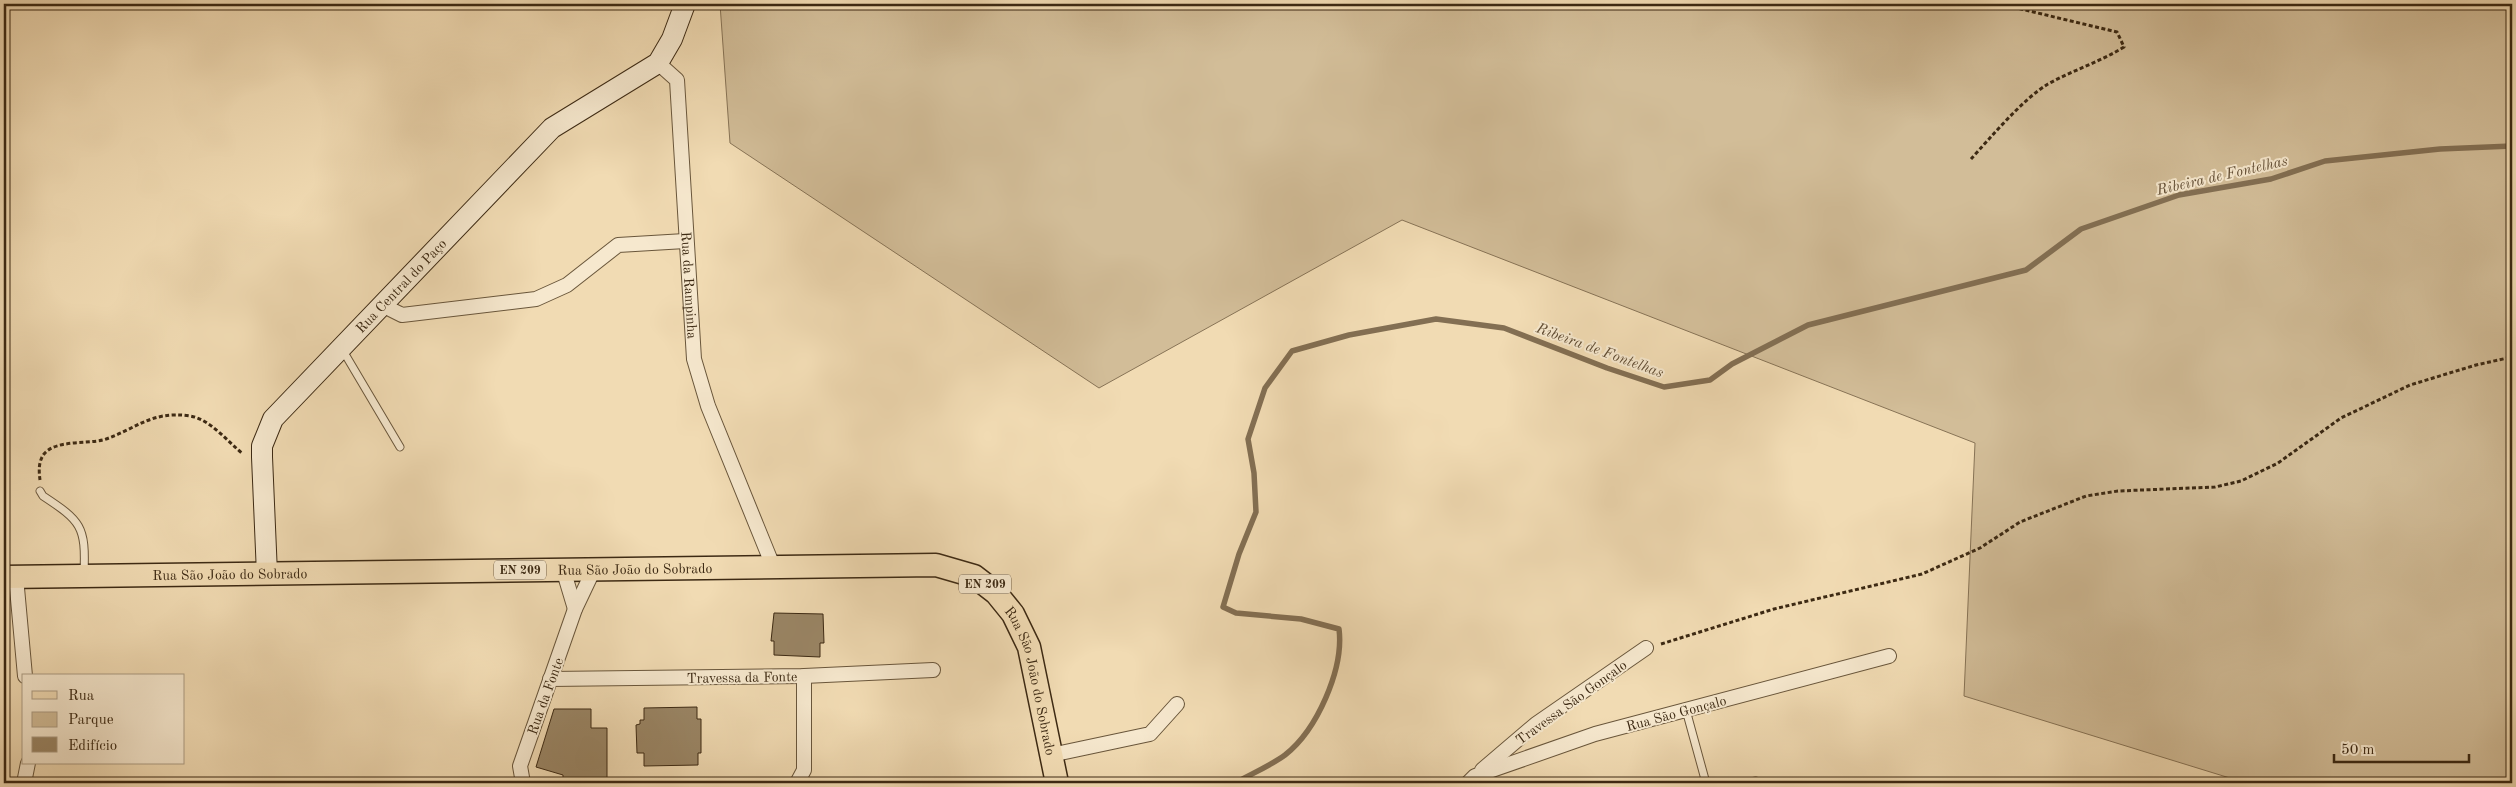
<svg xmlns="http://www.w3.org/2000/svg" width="2516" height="787" font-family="'Old Standard TT',serif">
<rect width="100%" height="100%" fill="#f1dbb3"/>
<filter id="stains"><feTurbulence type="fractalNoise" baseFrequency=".004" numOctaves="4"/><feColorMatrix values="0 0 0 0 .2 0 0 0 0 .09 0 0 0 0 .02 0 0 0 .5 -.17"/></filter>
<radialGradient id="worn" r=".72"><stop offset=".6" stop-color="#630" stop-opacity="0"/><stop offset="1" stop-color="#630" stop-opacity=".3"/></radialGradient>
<path fill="#d2bd98" stroke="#877356" d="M 720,4 L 2512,4 L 2512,783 L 2246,783 L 1964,696 L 1975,443 L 1402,220 L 1099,388 L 730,143 Z"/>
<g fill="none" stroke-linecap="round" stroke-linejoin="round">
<path stroke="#836f53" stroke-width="5.5" d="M 1235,783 C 1251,774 1270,766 1285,755 C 1317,730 1344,669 1339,629 L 1301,619 L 1236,613 L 1223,607 L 1239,554 L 1256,512 L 1254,473 L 1248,439 L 1265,388 L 1292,351 L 1349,335 L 1436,319 L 1504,328 L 1607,368 L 1664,387 L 1710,380 L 1732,364 L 1808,325 L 2026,270 L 2081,229 L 2179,195 L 2271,179 L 2325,161 L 2440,149 L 2512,146"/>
</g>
<path fill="#9a8666" stroke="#3c2913" d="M 774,613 L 823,614 L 824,643 L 820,643 L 820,657 L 774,655 L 774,641 L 771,641 Z
M 697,707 L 697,719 L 701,719 L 701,753 L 698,753 L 698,765 L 644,766 L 644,753 L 637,753 L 636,725 L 640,724 L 640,720 L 644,720 L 644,708 Z
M 554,709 L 591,709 L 591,728 L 607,728 L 607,781 L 563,780 L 563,775 L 536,767 Z"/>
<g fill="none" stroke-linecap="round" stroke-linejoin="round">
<g stroke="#69563b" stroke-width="9">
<path id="lane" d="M 342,349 L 400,447
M 40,491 L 43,496 C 81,521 86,526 84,573
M 1686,710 L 1706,783
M 1744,783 L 1756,781"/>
</g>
<g stroke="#69563b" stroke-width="16">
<g id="street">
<path id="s1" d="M 658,63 L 677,80 L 694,359 L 708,406 L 773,566"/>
<path d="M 382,305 L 402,315 L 536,299 L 567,285 L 618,245 L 685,241"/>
<path d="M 563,569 L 575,609"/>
<path d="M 16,577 L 25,676"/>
<path d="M 550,679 L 804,676 L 933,670"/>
<path d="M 1051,755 L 1150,734 L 1177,704"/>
<path d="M 1482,770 L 1536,724 L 1646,648"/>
<path d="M 24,783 L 28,763"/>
<path d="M 523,783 L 520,766 L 575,609 L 594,569"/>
<path d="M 797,783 L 804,770 L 804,676"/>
<path d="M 1468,783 L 1475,776 L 1595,734 L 1889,656"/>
</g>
</g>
<g stroke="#3c2913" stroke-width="22">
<g id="secondary">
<path id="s2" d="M 267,574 L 262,457 L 262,446 L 273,419 L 552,128 L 658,63 L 672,39 L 685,4"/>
</g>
</g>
<g stroke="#3c2913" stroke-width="25">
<g id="primary">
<path id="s3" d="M 4,577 L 936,565 L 974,576 L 996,593 L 1013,614 L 1029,647 L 1057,783"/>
</g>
</g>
<path stroke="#3c2913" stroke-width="3" stroke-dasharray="4 2.5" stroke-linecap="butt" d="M 1971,159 C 1991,137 2023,99 2048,84 C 2073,70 2100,62 2124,47 L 2117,32 L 2000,4
M 40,480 C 39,472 38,462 44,454 C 55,440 86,444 103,440 C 135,430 151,410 190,416 C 210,419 228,442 243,454
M 1661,644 L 1774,609 L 1922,574 L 1980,548 L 2020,522 L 2086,496 L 2118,491 L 2215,487 L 2241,481 L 2278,463 L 2341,418 L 2410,385 L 2476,365 L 2512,357"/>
<use href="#lane" stroke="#f6e8ce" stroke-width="7"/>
<use href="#street" stroke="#f6e8ce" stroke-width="14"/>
<use href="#secondary" stroke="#f6e8ce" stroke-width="20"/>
<use href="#primary" stroke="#f1dbb3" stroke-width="22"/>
</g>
<g text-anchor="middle" stroke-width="4" stroke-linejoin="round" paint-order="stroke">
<g fill="#f6e8ce" stroke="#74624b" stroke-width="1">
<rect x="494" y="560.5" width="52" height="19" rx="4"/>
<rect x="959" y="574.5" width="52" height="19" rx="4"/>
</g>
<g font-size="12" font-weight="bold" fill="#3c2913">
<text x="520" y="574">EN 209</text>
<text x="985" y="588">EN 209</text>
</g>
<g font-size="14" fill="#3c2913" stroke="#f6e8ce">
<text dy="5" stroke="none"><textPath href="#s2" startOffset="342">Rua Central do Paço</textPath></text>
<text dy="5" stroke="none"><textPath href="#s1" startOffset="231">Rua da Rampinha</textPath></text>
<text dy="5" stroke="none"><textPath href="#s3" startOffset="631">Rua São João do Sobrado</textPath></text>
<text dy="5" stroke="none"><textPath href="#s3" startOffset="226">Rua São João do Sobrado</textPath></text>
<text transform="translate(742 677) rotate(-1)" y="5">Travessa da Fonte</text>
<text dy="5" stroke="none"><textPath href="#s3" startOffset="1096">Rua São João do Sobrado</textPath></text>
<text transform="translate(545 696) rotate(-70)" y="5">Rua da Fonte</text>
<text transform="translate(1571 702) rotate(-36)" y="5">Travessa São Gonçalo</text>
<text transform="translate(1676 713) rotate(-15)" y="5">Rua São Gonçalo</text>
</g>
<g font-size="15" font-style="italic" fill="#604c33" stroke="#f6e8ce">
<text transform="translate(2222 175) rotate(-13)" y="5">Ribeira de Fontelhas</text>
<text transform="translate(1600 350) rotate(20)" y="5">Ribeira de Fontelhas</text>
</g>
</g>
<rect width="2516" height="787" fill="none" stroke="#f1dbb3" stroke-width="20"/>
<rect x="5" y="5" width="2506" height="777" fill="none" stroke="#3c2913" stroke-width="2.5"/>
<rect x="10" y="10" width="2496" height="767" fill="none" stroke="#3c2913"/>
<rect x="22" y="674" width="162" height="90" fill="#f6e8ce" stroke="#ac9c83"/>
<rect x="32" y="691" width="25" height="8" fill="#f1dbb3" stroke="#ac9c83"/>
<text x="68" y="700" font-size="15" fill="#3c2913">Rua</text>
<rect x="32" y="712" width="25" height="15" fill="#d2bd98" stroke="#ac9c83"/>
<text x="68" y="724" font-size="15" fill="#3c2913">Parque</text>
<rect x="32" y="737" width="25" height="15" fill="#9a8666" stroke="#ac9c83"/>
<text x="68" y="750" font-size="15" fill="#3c2913">Edifício</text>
<path d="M2334 754v8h135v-8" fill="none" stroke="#3c2913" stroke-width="2.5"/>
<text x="2341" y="754" font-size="15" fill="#3c2913" stroke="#f6e8ce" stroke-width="4" paint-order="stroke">50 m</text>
<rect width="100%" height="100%" filter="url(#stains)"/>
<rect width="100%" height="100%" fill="url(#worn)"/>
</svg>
